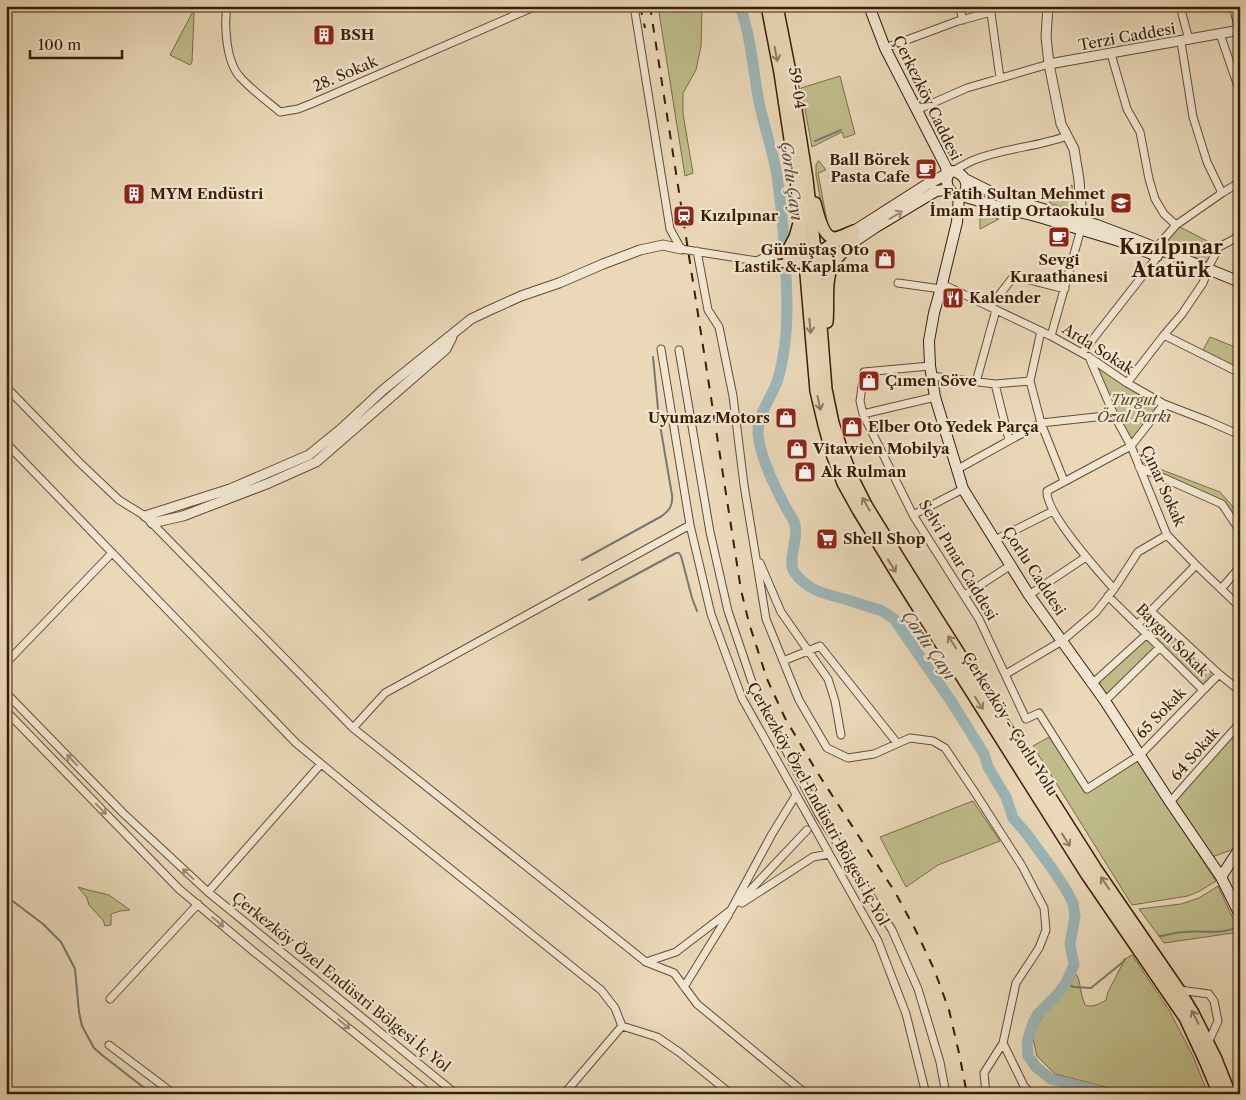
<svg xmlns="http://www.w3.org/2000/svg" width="1246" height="1100" font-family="'Libre Caslon Text',serif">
<rect width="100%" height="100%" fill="#ead8b8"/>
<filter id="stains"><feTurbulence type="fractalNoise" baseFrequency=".004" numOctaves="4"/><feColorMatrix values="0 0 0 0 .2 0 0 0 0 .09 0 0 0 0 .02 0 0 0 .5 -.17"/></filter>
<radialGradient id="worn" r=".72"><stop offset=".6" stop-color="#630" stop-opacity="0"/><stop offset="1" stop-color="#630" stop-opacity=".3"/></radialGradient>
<path fill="#bfbc8a" stroke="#7c6c47" d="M 658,6 L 702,6 L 701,46 L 696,70 L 683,93 L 683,114 L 693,173 L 685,176 Z
M 192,13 L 194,13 L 192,62 L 190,65 L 170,55 Z
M 840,76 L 855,134 L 844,138 L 842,132 L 812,147 L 801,88 Z
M 818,161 L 819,161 L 826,170 L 818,173 L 829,232 L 840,230 L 842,235 L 827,234 L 816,175 L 816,165 Z
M 1072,185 L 1074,210 L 1071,211 L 1050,203 L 1049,199 Z
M 980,214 L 999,219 L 980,229 Z
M 1176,225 L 1219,247 L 1209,265 L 1160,246 Z
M 1210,337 L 1240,349 L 1240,373 L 1201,354 Z
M 1100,366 L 1161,404 L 1131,445 L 1095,371 Z
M 1136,460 L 1220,492 L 1240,515 L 1240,531 L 1222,503 L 1139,467 Z
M 1151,611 L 1219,674 L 1203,690 L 1160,647 L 1105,701 L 1093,683 L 1147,634 L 1137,625 Z
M 1240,727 L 1240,840 L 1234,849 L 1212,857 L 1172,800 Z
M 1049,737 L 1086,793 L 1137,760 L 1216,881 L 1200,891 L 1188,896 L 1132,905 L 1033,746 Z
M 973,801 L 1000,841 L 938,865 L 906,887 L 880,837 Z
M 1218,886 L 1237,927 L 1240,929 L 1240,932 L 1164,943 L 1139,909 L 1181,904 L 1199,898 Z
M 78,887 L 88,890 L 109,895 L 130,910 L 120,911 L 111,914 L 111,925 L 105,926 L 103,920 L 89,905 L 87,898 Z
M 1132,955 L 1169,1010 L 1193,1056 L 1208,1094 L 1133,1094 L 1055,1074 L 1037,1056 L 1032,1034 L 1061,987 L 1070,969 C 1081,975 1079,985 1082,996 C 1083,999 1084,1002 1085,1005 C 1093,1008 1099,1004 1106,1000 L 1108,992 L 1125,959 Z"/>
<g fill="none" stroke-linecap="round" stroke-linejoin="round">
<path stroke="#757971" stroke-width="2" d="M 815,141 L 841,130
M 582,560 L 662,516 C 670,510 673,505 672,495 L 659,419 L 653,357
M 589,600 L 676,553 L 679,553 L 681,556 L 692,598 L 697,611
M 6,896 L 43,924 L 61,942 L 75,969 L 79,1012 L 82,1026 L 94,1048 L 102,1055 L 152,1094
M 1160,936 C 1168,935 1176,932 1184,932 C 1202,930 1224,936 1240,925
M 1066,983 L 1074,987 L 1091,988 L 1123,962 L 1125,959"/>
<path stroke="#9cb7b9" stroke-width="11" d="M 740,6 C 751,37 753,70 759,102 C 764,127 773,151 777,176 C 783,218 786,261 787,304 C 787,328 785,355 778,379 C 772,398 757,414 758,435 C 760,456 775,487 785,506 C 788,512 794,519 795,525 C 799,539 786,563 795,573 C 809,592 827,594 848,600 C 858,603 869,607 880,610 L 887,614 L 894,619 L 951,701 L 984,754 L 988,767 L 1006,797 L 1013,818 L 1026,833 L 1051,867 L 1065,888 L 1073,903 L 1075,916 L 1070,944 L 1074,965 L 1066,983 L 1057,995 L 1038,1014 L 1033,1023 L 1027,1042 L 1028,1056 L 1036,1067 L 1051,1079 L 1110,1094"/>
<g stroke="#664c31" stroke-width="9">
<path id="minor" d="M 227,6 C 224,26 226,63 241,78 C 253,91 267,101 280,112 L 298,109 L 313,103 L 536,6
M 634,6 L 670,229 L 681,249 L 757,261 L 768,265 L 787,263
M 959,6 L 963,20
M 990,6 L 1000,78
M 1180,6 L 1189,40
M 1233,6 L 1239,30
M 1220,34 L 1240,92
M 1181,42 L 1193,117 L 1207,162 L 1222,193
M 885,48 L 958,21 L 991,12
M 1111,54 L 1127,109 L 1140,132 L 1149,179 L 1155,199 L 1164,214 L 1176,225
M 917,110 L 967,88 L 1049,64
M 953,171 C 960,167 967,163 974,160 C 1004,148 1037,147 1067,136
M 1156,248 L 1176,225 L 1222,193 L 1240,182
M 697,251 L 708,310 L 719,327 L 733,396 L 744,485 L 766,619 L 799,700 L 827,748 L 848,758 L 874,754 L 910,738 L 933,741 L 945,748 L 974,791 L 1022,866 L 1044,908 L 1046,930 L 1039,948 L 1016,983 L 1003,1043 L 984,1073 L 986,1094
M 757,261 L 766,256 L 786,254
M 898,283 L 941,289
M 942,284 L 1051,336 L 1089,357 L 1127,383 L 1164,404 L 1208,421 L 1240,435
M 990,307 L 1014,276 L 1065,289
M 1041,331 L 1030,381 L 1041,423 L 1064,481
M 1164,335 L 1240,373
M 1051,336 L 1081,229
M 661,349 L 690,525 L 711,614 L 742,698 L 878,941 L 906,1014 L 926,1094
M 679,350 L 710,532 L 728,611 L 754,688 L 818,813 L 892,930 L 918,989 L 940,1062 L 946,1094
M 1082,353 L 1158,256
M 1089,357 L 1114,415 L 1131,446 L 1167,535 L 1196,565 L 1240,607
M 930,366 L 864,372 L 860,401 L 863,414 L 913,515 L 979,619 L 1026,719 L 1039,713 L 1087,789 L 1140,755 L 1219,674
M 931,376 L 995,384 L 1030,381
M 976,382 L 996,310
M 1127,383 L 1164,335 L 1182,314 L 1203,283 L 1209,266 L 1219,247 L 1240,236
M 995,384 L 1009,440
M 6,387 L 79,462 L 119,500 L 145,516 L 353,728 L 646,962 L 674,973 L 697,1004 L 806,1094
M 863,414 L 935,397
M 6,443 L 296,743 L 371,805 L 601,990 L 615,1008 L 622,1026 L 657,1037 L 679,1052 L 731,1094
M 1139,467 L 1222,504 L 1240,531
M 956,470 L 1041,423 L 1114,415
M 913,515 L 963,489
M 995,540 L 1053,511
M 760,563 L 781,612 L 828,679 L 835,701 L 841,735
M 1114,589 C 1098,571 1045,512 1047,491 L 1131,446 L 1164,404
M 1221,589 L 1240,567
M 965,595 L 1011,565
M 1029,595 L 1086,557
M 1108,596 L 1203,690
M 1151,611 L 1219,674 L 1240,691
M 1137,625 L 1196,565
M 783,661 L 820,646 L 897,743
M 6,663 L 112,553
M 1006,674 L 1062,641 L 1096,612 L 1114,589 L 1138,552 L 1167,535
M 1093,683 L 1147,634
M 6,693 L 123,813 L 208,892 L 456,1094
M 1105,701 L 1160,647
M 6,711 L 179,889 L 253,951 L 430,1094
M 353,728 L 385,693 L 690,525
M 1170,802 L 1240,723
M 208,892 L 321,764
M 739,902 L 807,830
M 742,903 L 813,857 L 829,854
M 646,962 L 676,952 L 731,910 L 772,834 L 796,795
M 684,987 L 729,914
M 1179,990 L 1209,994 L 1214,1001 L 1218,1021 L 1208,1043
M 110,999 L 198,904
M 1003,1043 L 1024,1086 L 1031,1094
M 109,1045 L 174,1094
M 564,1094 L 622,1026"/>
</g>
<g stroke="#664c31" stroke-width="11">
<path id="tertiary" d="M 1048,6 L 1046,37 L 1049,64 L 1061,124 L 1074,149 L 1079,180 L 1082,220
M 1049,64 L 1240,30
M 145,516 L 230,489 L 309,455 L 341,429 L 383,390 L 471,319 L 490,310 L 521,296 L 559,283 L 603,264 L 640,250 L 663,245 L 681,249
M 152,523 L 183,516 L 269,483 L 316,462 L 446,349 L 452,337"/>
</g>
<g stroke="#3a1d04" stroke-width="12">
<path id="secondary" d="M 952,171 C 965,173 971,186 962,196 C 949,197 941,179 952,171 Z
M 965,179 L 999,196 L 1097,225 L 1139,241 L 1240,282
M 959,196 L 957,222 L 942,284 L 934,313 L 929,341 L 930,366 L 935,397 L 963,489 L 1029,595 L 1105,701 L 1170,802 L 1221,877 L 1240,915
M 962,196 L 993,205 L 1039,217 L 1119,241 L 1157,256
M 854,231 L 926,185 L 947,174 L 946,167 L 885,48 L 869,6
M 855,241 L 876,227 L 936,191 L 944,190 L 951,191
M 1221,877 L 1240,848"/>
</g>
<g stroke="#3a1d04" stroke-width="14">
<path id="primary" d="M 767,6 L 780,73 L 796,179 L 804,251 L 816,391 L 824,425 L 832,454 L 843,483 L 858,510 L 900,579 L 1087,875 L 1185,1018 L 1206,1063 L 1219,1094
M 777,6 L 790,72 L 807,179 L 815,250 L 826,389 L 833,423 L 842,451 L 853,479 L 866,505 L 908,573 L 1096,869 L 1179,990 L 1193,1013 L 1216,1059 L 1230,1094
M 815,203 C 818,213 822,237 834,238 C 840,238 848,233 854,231
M 786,254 L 823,250 L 843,237
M 786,254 L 795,237 L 799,223
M 787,263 L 826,260 L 839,252
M 827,322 C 829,302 824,278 835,261 C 840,253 848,247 855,241"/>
</g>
<use href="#minor" stroke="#f1e6d1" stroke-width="7"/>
<use href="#tertiary" stroke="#f1e6d1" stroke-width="9"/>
<use href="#secondary" stroke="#f1e6d1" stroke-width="10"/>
<use href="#primary" stroke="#ead8b8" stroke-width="11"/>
<path stroke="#3a1d04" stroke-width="2" stroke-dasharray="9 9" stroke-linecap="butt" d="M 640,6 L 645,28
M 650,6 L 741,590 L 749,623 L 767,679 L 785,718 L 817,772 L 895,892 L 915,929 L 934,969 L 949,1010 L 959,1053 L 967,1094"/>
</g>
<defs><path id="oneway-shaft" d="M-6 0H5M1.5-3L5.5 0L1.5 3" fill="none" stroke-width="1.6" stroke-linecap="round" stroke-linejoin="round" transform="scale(1.25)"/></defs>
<g stroke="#927a5e">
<use href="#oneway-shaft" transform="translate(776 54) rotate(79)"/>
<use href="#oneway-shaft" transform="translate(810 326) rotate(85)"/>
<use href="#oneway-shaft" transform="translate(819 403) rotate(78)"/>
<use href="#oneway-shaft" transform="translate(866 504) rotate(-119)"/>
<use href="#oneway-shaft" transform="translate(892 566) rotate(58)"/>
<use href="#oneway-shaft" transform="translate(952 642) rotate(-123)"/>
<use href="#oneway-shaft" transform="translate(979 703) rotate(57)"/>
<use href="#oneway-shaft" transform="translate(1066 840) rotate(58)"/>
<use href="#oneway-shaft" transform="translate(1105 883) rotate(-124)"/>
<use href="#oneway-shaft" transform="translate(1195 1017) rotate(-117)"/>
</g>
<g stroke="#9f8c75">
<use href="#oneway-shaft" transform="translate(896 215) rotate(-31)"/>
<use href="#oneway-shaft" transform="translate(72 760) rotate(-134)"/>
<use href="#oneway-shaft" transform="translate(101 809) rotate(46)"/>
<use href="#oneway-shaft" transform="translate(188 874) rotate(-137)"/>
<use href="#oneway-shaft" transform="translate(218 922) rotate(40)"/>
<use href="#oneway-shaft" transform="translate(344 1024) rotate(39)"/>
</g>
<defs>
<g id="building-square" transform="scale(1.125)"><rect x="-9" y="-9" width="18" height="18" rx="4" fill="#8f2418" stroke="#f1e6d1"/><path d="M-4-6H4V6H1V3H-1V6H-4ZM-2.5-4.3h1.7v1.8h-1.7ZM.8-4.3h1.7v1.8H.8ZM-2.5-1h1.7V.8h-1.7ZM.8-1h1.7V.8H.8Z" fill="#fff"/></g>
<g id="cafe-square" transform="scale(1.125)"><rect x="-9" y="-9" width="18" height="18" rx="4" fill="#8f2418" stroke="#f1e6d1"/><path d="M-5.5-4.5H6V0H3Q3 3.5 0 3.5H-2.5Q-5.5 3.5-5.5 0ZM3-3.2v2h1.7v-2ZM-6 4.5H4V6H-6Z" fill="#fff"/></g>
<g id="school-square" transform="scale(1.125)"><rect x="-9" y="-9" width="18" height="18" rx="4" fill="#8f2418" stroke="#f1e6d1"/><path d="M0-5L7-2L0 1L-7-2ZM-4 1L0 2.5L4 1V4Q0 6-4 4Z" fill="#fff"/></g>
<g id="station-square" transform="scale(1.125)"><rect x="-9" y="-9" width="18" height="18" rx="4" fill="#8f2418" stroke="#f1e6d1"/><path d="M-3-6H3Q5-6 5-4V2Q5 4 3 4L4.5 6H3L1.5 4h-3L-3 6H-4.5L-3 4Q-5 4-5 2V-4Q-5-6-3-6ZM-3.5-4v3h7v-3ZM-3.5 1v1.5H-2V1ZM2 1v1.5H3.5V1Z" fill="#fff"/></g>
<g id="shop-square" transform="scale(1.125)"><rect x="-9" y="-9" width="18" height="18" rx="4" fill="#8f2418" stroke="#f1e6d1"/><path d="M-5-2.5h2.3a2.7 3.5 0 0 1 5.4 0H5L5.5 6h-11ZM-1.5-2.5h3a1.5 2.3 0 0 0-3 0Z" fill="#fff"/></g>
<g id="restaurant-square" transform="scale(1.125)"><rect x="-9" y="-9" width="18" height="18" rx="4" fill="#8f2418" stroke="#f1e6d1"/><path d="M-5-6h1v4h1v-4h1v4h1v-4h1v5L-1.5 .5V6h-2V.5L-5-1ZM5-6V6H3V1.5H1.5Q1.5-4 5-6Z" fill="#fff"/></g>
<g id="supermarket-square" transform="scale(1.125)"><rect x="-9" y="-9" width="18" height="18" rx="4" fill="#8f2418" stroke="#f1e6d1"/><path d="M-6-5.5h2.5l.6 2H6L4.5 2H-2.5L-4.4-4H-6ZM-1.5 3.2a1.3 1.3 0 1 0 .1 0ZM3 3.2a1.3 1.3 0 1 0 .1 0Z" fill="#fff"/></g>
</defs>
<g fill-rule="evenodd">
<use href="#building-square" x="324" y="35"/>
<use href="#cafe-square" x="926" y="169"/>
<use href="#building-square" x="134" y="194"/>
<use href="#school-square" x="1121" y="203"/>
<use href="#station-square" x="684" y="216"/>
<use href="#cafe-square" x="1059" y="237"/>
<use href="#shop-square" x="885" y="259"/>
<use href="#restaurant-square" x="953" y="298"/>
<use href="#shop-square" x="869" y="381"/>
<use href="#shop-square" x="786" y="418"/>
<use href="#shop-square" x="852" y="427"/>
<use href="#shop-square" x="797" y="449"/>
<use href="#shop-square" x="805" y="472"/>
<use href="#supermarket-square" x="827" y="539"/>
</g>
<g text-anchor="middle" stroke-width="4.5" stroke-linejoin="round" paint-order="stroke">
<g font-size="15" font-weight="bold" fill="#3a1d04" stroke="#f1e6d1" text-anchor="start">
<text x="340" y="40">BSH</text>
<text x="910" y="165" text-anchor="end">Ball Börek<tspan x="910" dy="17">Pasta Cafe</tspan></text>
<text x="150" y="199">MYM Endüstri</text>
<text x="1105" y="199" text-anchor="end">Fatih Sultan Mehmet<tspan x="1105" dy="17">İmam Hatip Ortaokulu</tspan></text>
<text x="700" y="221">Kızılpınar</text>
<text x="869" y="255" text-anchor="end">Gümüştaş Oto<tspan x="869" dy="17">Lastik &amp; Kaplama</tspan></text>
<text x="1059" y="265" text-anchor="middle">Sevgi<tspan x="1059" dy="17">Kıraathanesi</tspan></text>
<text x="969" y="303">Kalender</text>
<text x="885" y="386">Çımen Söve</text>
<text x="770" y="423" text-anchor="end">Uyumaz Motors</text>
<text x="868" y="432">Elber Oto Yedek Parça</text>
<text x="813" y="454">Vitawien Mobilya</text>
<text x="821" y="477">Ak Rulman</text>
<text x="843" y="544">Shell Shop</text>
</g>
<g font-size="15" fill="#3a1d04" stroke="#f1e6d1">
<text transform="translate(1127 37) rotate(-10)" y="5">Terzi Caddesi</text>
<text transform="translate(345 74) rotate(-23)" y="5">28. Sokak</text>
<text transform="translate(797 88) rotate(81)" y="5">59-04</text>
<text transform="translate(927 98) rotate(64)" y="5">Çerkezköy Caddesi</text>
<text transform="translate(1098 349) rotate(32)" y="5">Arda Sokak</text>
<text transform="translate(1163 486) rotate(66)" y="5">Çınar Sokak</text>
<text transform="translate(958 560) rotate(59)" y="5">Selvi Pınar Caddesi</text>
<text transform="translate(1034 571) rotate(57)" y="5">Çorlu Caddesi</text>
<text transform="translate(1172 640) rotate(45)" y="5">Baygın Sokak</text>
<text transform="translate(1161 713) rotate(-46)" y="5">65 Sokak</text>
<text transform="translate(1010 724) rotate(58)" y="5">Çerkezköy - Çorlu Yolu</text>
<text transform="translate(1195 754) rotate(-49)" y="5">64 Sokak</text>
<text transform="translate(818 804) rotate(61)" y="5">Çerkezköy Özel Endüstri Bölgesi İç Yol</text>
<text transform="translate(341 982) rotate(39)" y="5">Çerkezköy Özel Endüstri Bölgesi İç Yol</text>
</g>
<g font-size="15" font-style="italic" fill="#5b4526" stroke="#f1e6d1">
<text x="1134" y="405">Turgut<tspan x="1134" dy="17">Özal Parkı</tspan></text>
</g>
<g font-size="16" font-style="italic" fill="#574b3a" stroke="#f1e6d1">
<text transform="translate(792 181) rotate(82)" y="6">Çorlu Çayı</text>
<text transform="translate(929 645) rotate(55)" y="6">Çorlu Çayı</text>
</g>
<g font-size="20" font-weight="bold" fill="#3a1d04" stroke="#f1e6d1">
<text x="1171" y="254">Kızılpınar<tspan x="1171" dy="23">Atatürk</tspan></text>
</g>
</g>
<rect width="1246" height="1100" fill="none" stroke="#ead8b8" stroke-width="25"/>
<rect x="8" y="8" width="1231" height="1085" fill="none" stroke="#3a1d04" stroke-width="2.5"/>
<rect x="12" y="12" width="1221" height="1075" fill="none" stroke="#3a1d04"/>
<path d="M30 50v8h92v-8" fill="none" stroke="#3a1d04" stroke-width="2.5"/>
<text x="38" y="50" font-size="15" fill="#3a1d04" stroke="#f1e6d1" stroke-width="4" paint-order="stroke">100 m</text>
<rect width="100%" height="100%" filter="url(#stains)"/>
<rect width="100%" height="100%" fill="url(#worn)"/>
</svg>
